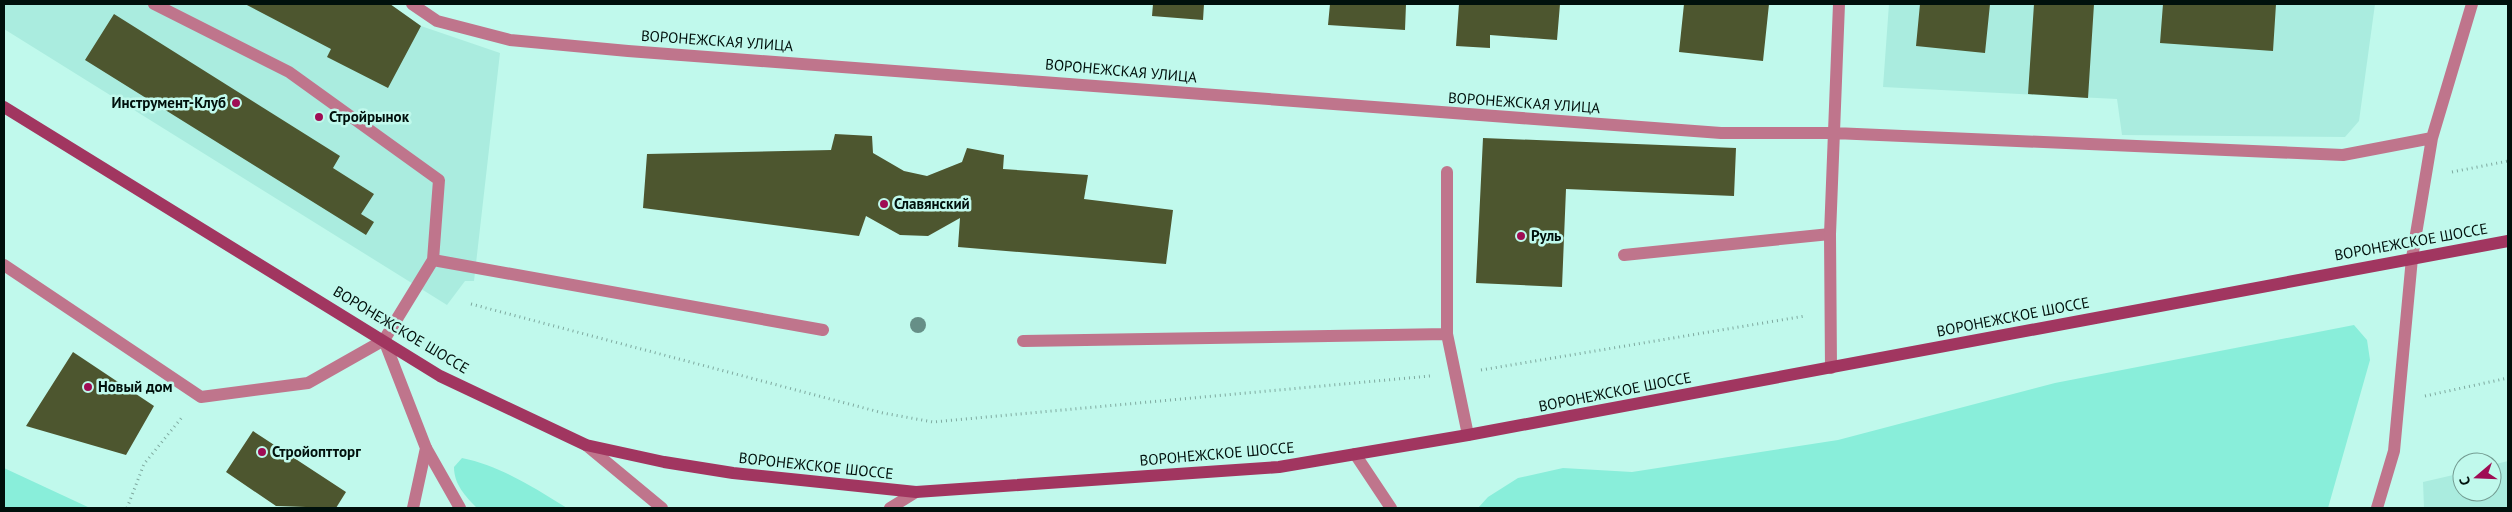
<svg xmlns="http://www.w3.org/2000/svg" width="2512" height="512" font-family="'PT Sans',sans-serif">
<rect width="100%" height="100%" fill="#c0f9ec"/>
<path fill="#aaecdf" d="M 4,4 L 390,4 L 421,26 L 500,53 L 474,281 L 465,281 L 447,305 L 4,29 Z
M 1889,4 L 2375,4 L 2359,121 L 2345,137 L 2122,135 L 2117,99 L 1883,87 Z
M 2508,461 L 2508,508 L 2424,508 L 2423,482 L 2462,473 L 2462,492 L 2492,492 L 2492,465 Z"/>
<path fill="#89eeda" d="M 2354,325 L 2367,340 L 2370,360 L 2328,508 L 1478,508 L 1488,497 L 1518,478 L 1563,468 L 1632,472 L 1838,440 L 2055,383 Z
M 462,458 C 501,466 533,487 567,508 L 477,508 C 465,496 454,484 454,467 Z
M 4,468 L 90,508 L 4,508 Z"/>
<path fill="#4d562f" d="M 245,4 L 390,4 L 421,26 L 388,88 L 327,57 L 331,49 Z
M 1153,4 L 1204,4 L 1203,20 L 1152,16 Z
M 1330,4 L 1406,4 L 1405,30 L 1328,25 Z
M 1459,4 L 1560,4 L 1557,40 L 1490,35 L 1490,48 L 1456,46 Z
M 1684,4 L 1769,4 L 1763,61 L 1679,52 Z
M 1920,4 L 1990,4 L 1985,53 L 1916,46 Z
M 2034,4 L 2094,4 L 2088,98 L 2028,94 Z
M 2163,4 L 2276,4 L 2273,51 L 2160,43 Z
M 114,14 L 340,156 L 333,168 L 374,194 L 361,214 L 374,222 L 366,235 L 85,60 Z
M 835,134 L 872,136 L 873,153 L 904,171 L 927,176 L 962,162 L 967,148 L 1004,155 L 1003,169 L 1088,175 L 1084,199 L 1173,210 L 1166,264 L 958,247 L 960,218 L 928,236 L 900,235 L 866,216 L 859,236 L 643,208 L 647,154 L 831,150 Z
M 1483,138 L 1736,148 L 1734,196 L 1566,189 L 1562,287 L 1476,283 Z
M 73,352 L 154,406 L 126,455 L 26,426 Z
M 253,431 L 346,492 L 336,508 L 276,506 L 226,472 Z"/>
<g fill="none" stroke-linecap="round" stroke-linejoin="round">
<path stroke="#7ea99f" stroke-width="3" stroke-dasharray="1 4" stroke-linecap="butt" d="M 2452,172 L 2508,161
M 471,304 L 883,413 L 933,422 L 1430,376
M 1481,370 L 1805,316
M 2425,396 L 2508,378
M 127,508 L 144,464 L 183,416"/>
<path stroke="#bf758c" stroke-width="12" d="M 154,4 L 289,72 L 439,180 L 433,260
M 1447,172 L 1447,334
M 1624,255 L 1830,234
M 4,265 L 201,397 L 308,383 L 384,340 L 433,260 L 823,330
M 1023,341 L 1447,334 L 1468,435
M 426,448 L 460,508
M 1355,454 L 1391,508
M 2377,508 L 2394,451 L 2412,258"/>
<path stroke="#bf758c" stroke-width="12" d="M 412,4 L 437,21 L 510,40 L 628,51 L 1721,133 L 1834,133 L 2343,155 L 2432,138
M 2412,258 L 2432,138 L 2472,4
M 384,340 L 426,448 L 413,508
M 1831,368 L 1830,234 L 1839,4
M 586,445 L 662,508
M 890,508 L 916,492"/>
<path stroke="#a13660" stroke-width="12" d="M 4,107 L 440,376 L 586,445 L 664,462 L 733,473 L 916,492 L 1279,467 L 1468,435 L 2508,241"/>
</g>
<circle fill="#668f87" cx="918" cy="325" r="8"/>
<g fill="#9f0c54" stroke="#c0f9ec" stroke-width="2">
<circle cx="236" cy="103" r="5"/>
<circle cx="319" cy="117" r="5"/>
<circle cx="884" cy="204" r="5"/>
<circle cx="1521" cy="236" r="5"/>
<circle cx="88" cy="387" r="5"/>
<circle cx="262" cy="452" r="5"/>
</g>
<g text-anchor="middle" stroke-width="5" stroke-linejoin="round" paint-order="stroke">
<g font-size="15" fill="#00100c" stroke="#c0f9ec">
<text transform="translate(717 41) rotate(4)" y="5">ВОРОНЕЖСКАЯ УЛИЦА</text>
<text transform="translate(1121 71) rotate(5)" y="5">ВОРОНЕЖСКАЯ УЛИЦА</text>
<text transform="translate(1524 103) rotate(4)" y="5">ВОРОНЕЖСКАЯ УЛИЦА</text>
<text transform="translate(2411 242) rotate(-10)" y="5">ВОРОНЕЖСКОЕ ШОССЕ</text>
<text transform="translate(2013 317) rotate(-11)" y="5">ВОРОНЕЖСКОЕ ШОССЕ</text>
<text transform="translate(401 330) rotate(31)" y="5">ВОРОНЕЖСКОЕ ШОССЕ</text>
<text transform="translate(1615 392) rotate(-11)" y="5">ВОРОНЕЖСКОЕ ШОССЕ</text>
<text transform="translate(1217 454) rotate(-5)" y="5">ВОРОНЕЖСКОЕ ШОССЕ</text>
<text transform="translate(816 466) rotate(6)" y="5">ВОРОНЕЖСКОЕ ШОССЕ</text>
</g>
<g font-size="15" font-weight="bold" fill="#00100c" stroke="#c0f9ec" text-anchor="start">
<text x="226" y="108" text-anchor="end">Инструмент-Клуб</text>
<text x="329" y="122">Стройрынок</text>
<text x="894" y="209">Славянский</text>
<text x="1531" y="241">Руль</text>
<text x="98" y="392">Новый дом</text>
<text x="272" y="457">Стройоптторг</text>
</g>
</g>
<rect width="2512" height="512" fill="none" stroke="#00100c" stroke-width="10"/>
<g transform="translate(2477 477) rotate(251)"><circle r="24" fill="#c0f9ec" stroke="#739c92"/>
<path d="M0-4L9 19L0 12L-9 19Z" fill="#9f0c54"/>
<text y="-8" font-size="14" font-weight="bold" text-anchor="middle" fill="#00100c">С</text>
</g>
</svg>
